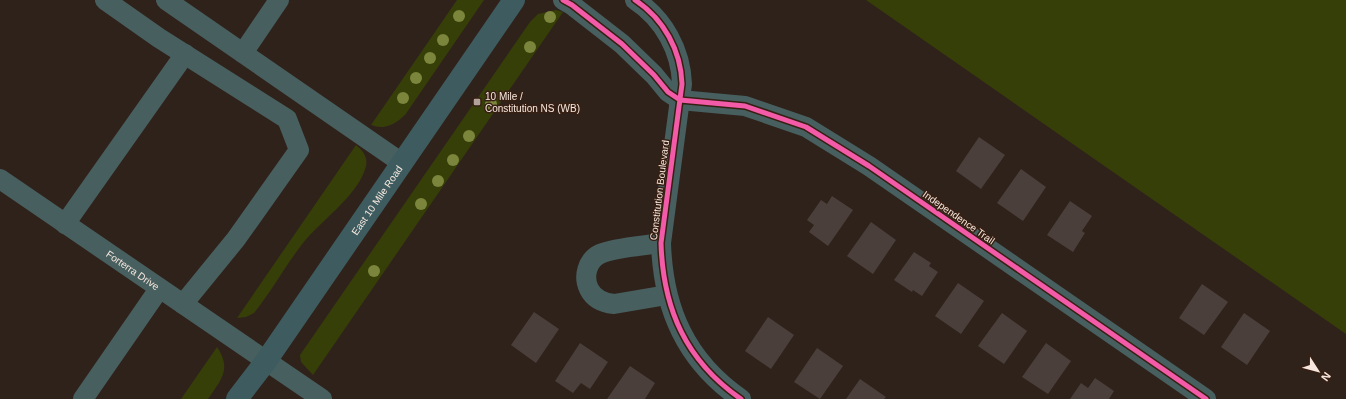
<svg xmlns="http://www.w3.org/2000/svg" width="1346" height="399" font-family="Helvetica,sans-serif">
<rect width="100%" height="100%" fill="#2f221b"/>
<path fill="#373f09" d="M 457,0 L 484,0 L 405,115 C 394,125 385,130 371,125 Z
M 866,0 L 1346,0 L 1346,334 Z
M 556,10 L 563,12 L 313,375 L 301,362 L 300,355 L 530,22 L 538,14 Z
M 356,145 C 363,151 368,157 366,166 C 359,196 318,222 300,247 C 284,268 271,292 254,313 L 246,317 L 237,318 Z
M 217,347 C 232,369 221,380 208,399 L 181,399 Z"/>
<path fill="#4b3f3c" d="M 979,137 L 1005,155 L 981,189 L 956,171 Z
M 1021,169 L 1046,187 L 1023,221 L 997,203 Z
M 832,196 L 853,210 L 828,246 L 809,232 L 814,225 L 807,220 L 821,200 L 827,204 Z
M 1070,201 L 1092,216 L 1082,231 L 1085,233 L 1073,252 L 1047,235 Z
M 871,222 L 896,240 L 873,274 L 847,256 Z
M 914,252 L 931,263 L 929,266 L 938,272 L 922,296 L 913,290 L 912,292 L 894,280 Z
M 958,283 L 984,301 L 961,334 L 935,316 Z
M 1202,284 L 1228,302 L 1204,335 L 1179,318 Z
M 534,312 L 559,329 L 536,363 L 511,345 Z
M 1002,313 L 1027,331 L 1004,364 L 978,346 Z
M 1244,313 L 1270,331 L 1247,365 L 1221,347 Z
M 768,317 L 794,335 L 771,369 L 745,351 Z
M 580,343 L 608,362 L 590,389 L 581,383 L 573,393 L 555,381 Z
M 1046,343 L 1071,361 L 1048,394 L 1022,377 Z
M 817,348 L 843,366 L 820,399 L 794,382 Z
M 630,366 L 655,383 L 645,399 L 607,399 Z
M 1095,378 L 1114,391 L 1109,399 L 1070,399 L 1081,383 L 1088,388 Z
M 860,379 L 886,397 L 884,399 L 846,399 Z"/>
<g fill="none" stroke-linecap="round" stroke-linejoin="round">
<g stroke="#485f5f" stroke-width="20">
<path d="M 105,0 L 159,38 L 287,119 L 299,150 L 236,239 L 183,304"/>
<path d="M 166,0 L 402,163"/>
<path d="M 563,0 L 572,5 L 622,44 L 654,75 L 668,92 L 680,100 L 745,106 L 806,127 L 869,166 L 1206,399"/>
<path d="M 635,0 C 664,19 681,51 682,84 L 661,243 C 663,309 686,361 741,399"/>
<path d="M 243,53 L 279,0"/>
<path id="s1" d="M 0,179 L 322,399"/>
<path d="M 65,224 L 185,54"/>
<path d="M 661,243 C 643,246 616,247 600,254 C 587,260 583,277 589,289 C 594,299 604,303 614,304 L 667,295"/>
<path d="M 83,399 L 159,289"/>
</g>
<path stroke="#3e5c5f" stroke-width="22" id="s2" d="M 237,399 L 266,361 L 514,0"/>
<g stroke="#372013" stroke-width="8">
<path id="cycleway" d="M 563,0 L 572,5 L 622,44 L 654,75 L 668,92 L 680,100 L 745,106 L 806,127 L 869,166 L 1206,399
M 635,0 C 664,19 681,51 682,84 L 661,243 C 663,309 686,361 741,399"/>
</g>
<use href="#cycleway" stroke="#f35aa7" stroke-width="5"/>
</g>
<g fill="#7b853c">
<circle cx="459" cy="16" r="6"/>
<circle cx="550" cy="17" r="6"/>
<circle cx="443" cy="40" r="6"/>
<circle cx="530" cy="47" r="6"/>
<circle cx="430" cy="58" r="6"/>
<circle cx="416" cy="78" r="6"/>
<circle cx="403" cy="98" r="6"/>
<circle cx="491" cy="104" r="6"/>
<circle cx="469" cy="136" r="6"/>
<circle cx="453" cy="160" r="6"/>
<circle cx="438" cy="181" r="6"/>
<circle cx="421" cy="204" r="6"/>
<circle cx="374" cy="271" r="6"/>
</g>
<rect fill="#b1a29a" stroke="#372013" stroke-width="1.5" x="473" y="98" width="8" height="8" rx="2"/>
<g text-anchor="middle" stroke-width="3" stroke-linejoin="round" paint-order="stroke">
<g font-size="10" fill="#f7e7de" stroke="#372013" text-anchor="start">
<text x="485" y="100">10 Mile /<tspan x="485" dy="12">Constitution NS (WB)</tspan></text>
</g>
<g font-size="10" fill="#f7e7de" stroke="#372013">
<text transform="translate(659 190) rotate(-83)" y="4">Constitution Boulevard</text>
<text dy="4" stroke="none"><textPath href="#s2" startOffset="243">East 10 Mile Road</textPath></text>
<text transform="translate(959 217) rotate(35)" y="4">Independence Trail</text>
<text dy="4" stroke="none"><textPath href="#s1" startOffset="161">Forterra Drive</textPath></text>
</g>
</g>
<g transform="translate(1318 371) rotate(126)" stroke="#372013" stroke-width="3" paint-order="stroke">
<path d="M0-3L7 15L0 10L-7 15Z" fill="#f7e7de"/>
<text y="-6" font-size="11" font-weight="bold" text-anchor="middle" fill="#f7e7de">N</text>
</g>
</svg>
